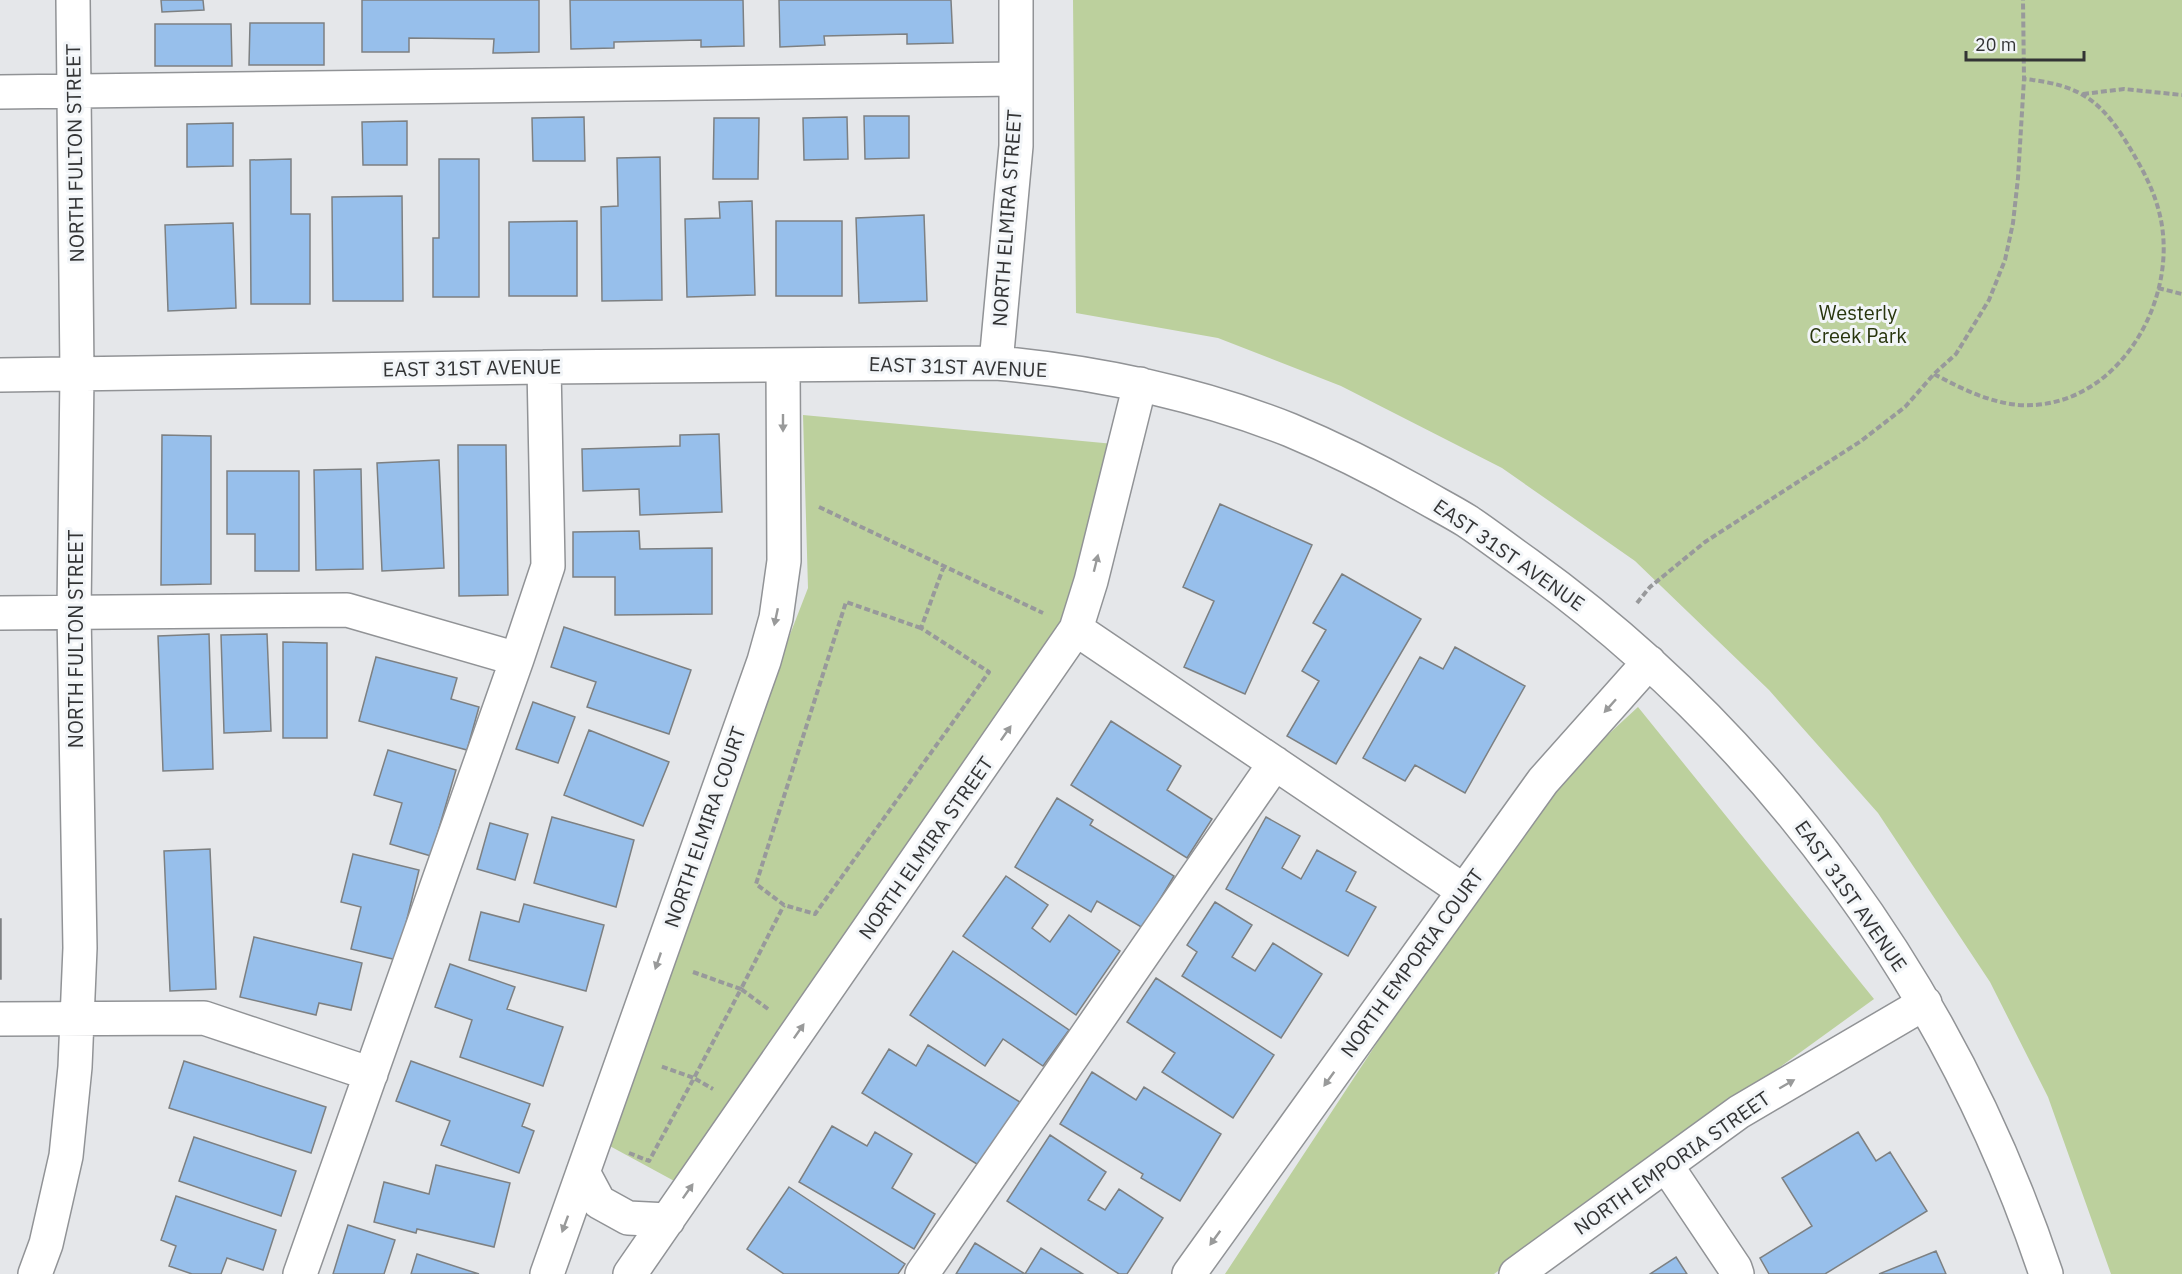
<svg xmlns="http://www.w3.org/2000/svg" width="2182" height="1274" font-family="'IBM Plex Sans',sans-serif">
<rect width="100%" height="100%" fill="#e5e7ea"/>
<path fill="#bcd09d" d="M 1073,0 L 2182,0 L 2182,1274 L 2111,1274 L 2048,1097 L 1990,982 L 1878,813 L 1769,690 L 1635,561 L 1502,468 L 1341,386 L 1218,338 L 1076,313 Z
M 803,415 L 1114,444 L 1076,629 L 689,1189 L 595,1138 L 808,588 Z
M 1638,707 L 1874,999 L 1494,1274 L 1225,1274 L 1536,801 Z"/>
<path fill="#97bfeb" stroke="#7d8082" stroke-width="1.5" d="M 161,0 L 203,0 L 204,10 L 162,12 Z
M 362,0 L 539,0 L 539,52 L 493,53 L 494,39 L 409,38 L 409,52 L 362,52 Z
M 570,0 L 743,0 L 744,46 L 701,47 L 701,40 L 614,42 L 614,48 L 571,49 Z
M 779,0 L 951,0 L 953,43 L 907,44 L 907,34 L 824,36 L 825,45 L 780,47 Z
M 250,23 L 324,23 L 324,65 L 249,65 Z
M 155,24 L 231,24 L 232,66 L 155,66 Z
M 864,116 L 909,116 L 909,158 L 865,159 Z
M 584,117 L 585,161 L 533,161 L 532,118 Z
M 847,117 L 848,159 L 804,160 L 803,118 Z
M 714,118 L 759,118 L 758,179 L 713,179 Z
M 407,121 L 407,165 L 363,165 L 362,122 Z
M 233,123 L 233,166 L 187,167 L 187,124 Z
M 660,157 L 662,300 L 602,301 L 601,207 L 618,206 L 617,158 Z
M 291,159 L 291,214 L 310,214 L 310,304 L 251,304 L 250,160 Z
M 439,159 L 479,159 L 479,297 L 433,297 L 433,238 L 439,238 Z
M 402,196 L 403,301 L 333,301 L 332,197 Z
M 752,201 L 755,295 L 687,297 L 685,219 L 720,218 L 719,202 Z
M 924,215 L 927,301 L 859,303 L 856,218 Z
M 577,221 L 577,296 L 509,296 L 509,222 Z
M 776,221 L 842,221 L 842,296 L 776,296 Z
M 233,223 L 236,308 L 168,311 L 165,225 Z
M 719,434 L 722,512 L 640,515 L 639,489 L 583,491 L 582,449 L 680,446 L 680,435 Z
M 162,435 L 211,436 L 211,584 L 161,585 Z
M 458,445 L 506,445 L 508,595 L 459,596 Z
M 439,460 L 444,568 L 382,571 L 377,463 Z
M 361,469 L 363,569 L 316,570 L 314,470 Z
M 227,471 L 299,471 L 299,571 L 255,571 L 255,534 L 227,534 Z
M 1220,504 L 1312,545 L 1245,694 L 1184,667 L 1214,601 L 1183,587 Z
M 639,531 L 640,549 L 712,548 L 712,614 L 615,615 L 615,577 L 573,577 L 573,532 Z
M 1342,574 L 1421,619 L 1336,764 L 1287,736 L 1319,681 L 1302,671 L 1326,630 L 1313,623 Z
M 564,627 L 691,670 L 669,734 L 587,707 L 596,682 L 551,667 Z
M 209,634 L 213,769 L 163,771 L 158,636 Z
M 267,634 L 271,731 L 224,733 L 221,635 Z
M 283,642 L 327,643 L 327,738 L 283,738 Z
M 1455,647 L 1525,686 L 1465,793 L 1415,765 L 1405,781 L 1363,758 L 1420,657 L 1443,669 Z
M 376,657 L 457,678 L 451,699 L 479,707 L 467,750 L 359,721 Z
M 533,702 L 575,717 L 558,763 L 516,749 Z
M 1111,721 L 1181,766 L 1167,790 L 1212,819 L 1187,858 L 1071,785 Z
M 589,730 L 669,762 L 643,826 L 564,795 Z
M 388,750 L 456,770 L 431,856 L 390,844 L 402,803 L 374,795 Z
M 1057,798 L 1093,820 L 1090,825 L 1174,876 L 1143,928 L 1097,901 L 1091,912 L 1015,867 Z
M 552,817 L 634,840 L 616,907 L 534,883 Z
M 1266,817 L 1300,836 L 1282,868 L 1301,879 L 1317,850 L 1356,872 L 1346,891 L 1376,907 L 1348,956 L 1226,889 Z
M 490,823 L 528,834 L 515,880 L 477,869 Z
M 210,849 L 216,989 L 170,991 L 164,851 Z
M 353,854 L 419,870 L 397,960 L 351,949 L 361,907 L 341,902 Z
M 1006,876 L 1048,905 L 1032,928 L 1050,942 L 1069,915 L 1120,951 L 1076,1015 L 963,936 Z
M 1215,902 L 1252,925 L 1232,957 L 1255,971 L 1273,943 L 1322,974 L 1281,1038 L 1182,976 L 1197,952 L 1187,945 Z
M 524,904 L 604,925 L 586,991 L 469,960 L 481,912 L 519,922 Z
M 0,919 L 1,919 L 1,979 L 0,979 Z
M 254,937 L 362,963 L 351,1010 L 319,1003 L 316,1015 L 240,997 Z
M 953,951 L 1069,1030 L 1043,1066 L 1003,1039 L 985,1066 L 910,1015 Z
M 450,964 L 515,987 L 507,1009 L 563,1027 L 543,1086 L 460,1057 L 472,1020 L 435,1007 Z
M 1156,978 L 1274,1055 L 1233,1118 L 1162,1072 L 1175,1053 L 1127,1022 Z
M 928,1045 L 1020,1102 L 980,1166 L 862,1093 L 889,1049 L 916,1066 Z
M 184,1061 L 326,1107 L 311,1153 L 169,1108 Z
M 411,1061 L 530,1104 L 522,1126 L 534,1131 L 519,1173 L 441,1145 L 450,1121 L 396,1101 Z
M 1092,1072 L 1136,1100 L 1144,1087 L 1221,1134 L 1180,1201 L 1141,1178 L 1143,1174 L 1060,1124 Z
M 832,1126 L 867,1146 L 875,1132 L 912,1154 L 892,1188 L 935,1214 L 914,1249 L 799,1182 Z
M 1858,1132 L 1876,1161 L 1890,1152 L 1927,1211 L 1825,1274 L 1769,1274 L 1760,1258 L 1812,1226 L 1782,1178 Z
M 1050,1135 L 1106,1172 L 1088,1200 L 1105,1210 L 1119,1189 L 1163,1218 L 1127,1274 L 1119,1274 L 1007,1201 Z
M 194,1137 L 296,1171 L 281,1216 L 179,1181 Z
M 436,1165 L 510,1183 L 494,1247 L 417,1229 L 416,1233 L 374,1222 L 384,1182 L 429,1194 Z
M 789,1187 L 905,1264 L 898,1274 L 784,1274 L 747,1249 Z
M 176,1196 L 276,1230 L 263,1270 L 227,1258 L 221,1274 L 192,1274 L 169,1266 L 176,1246 L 161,1240 Z
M 348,1225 L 395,1240 L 384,1274 L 333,1274 Z
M 975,1243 L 1025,1274 L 1041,1248 L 1083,1274 L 956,1274 Z
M 1936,1251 L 1946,1274 L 1879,1274 Z
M 417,1254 L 479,1274 L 411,1274 Z
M 1676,1257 L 1687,1274 L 1650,1274 Z"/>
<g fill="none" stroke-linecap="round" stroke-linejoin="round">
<g stroke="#919396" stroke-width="36">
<path id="minor" d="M 0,92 L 1016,79
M 996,363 L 1016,146 L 1016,0
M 0,375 L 544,367 L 996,363 C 1096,372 1196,393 1290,430 C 1333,448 1375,469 1416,492 C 1433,502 1451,511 1467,521 C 1488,535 1507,550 1527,564 C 1770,739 1952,991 2046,1274
M 0,613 L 347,610 L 517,659
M 1076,629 L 1464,891
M 0,1019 L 204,1018 L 371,1074
M 1666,1165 L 1735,1268 L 1737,1274
M 583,1172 L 599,1202 L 628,1218 L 668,1220
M 35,1274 L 46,1244 L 66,1156 L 75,1067 L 80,948 L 74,612 L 77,374 L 73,0
M 300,1274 L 517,659 L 548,566 L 544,367
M 547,1274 L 764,661 L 776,618 L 784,561 L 783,365
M 630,1274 L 1076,629 L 1091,581 L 1140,384
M 922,1274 L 1275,763
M 1189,1274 L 1543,781 L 1649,662
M 1516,1274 L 1739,1112 L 1925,1003"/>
</g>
<path stroke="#98999b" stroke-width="4" stroke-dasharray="6 3" stroke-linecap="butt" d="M 2083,94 L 2124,89 L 2182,95
M 2158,288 L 2182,294
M 1934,374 C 1962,389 1988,402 2019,405 C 2112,411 2175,310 2162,226 C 2158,200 2147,177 2134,155 C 2104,103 2084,85 2024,79
M 819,507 L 1043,613
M 1637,603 L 1650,587 L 1705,542 L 1861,441 L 1905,407 L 1934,374 L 1956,354 L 1989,300 L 2005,260 L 2013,223 L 2018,178 L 2024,79 L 2023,0
M 921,628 L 846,602 L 756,884 L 784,905 L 815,914 L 989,672 L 921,628 L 944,566
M 693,972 L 741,989 L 694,1078 L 713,1089
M 768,1009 L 741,989 L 784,905
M 629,1153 L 649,1161 L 694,1078 L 660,1066"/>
<use href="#minor" stroke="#fff" stroke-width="33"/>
</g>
<defs><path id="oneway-solid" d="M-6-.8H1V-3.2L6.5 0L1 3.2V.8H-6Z" transform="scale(1.5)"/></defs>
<g fill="#999a9a">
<use href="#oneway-solid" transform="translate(783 423) rotate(90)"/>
<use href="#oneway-solid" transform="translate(1096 563) rotate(-76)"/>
<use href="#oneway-solid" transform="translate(776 617) rotate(102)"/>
<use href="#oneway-solid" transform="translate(1610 706) rotate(132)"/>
<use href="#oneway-solid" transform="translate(1006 733) rotate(-55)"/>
<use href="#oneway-solid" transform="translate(658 961) rotate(109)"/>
<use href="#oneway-solid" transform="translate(799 1031) rotate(-55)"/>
<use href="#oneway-solid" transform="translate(1329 1079) rotate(126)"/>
<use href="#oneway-solid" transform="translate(1787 1084) rotate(-30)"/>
<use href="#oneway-solid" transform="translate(688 1191) rotate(-55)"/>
<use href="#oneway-solid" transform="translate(565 1224) rotate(110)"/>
<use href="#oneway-solid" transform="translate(1215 1238) rotate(126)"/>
</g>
<g text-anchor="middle" stroke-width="6" stroke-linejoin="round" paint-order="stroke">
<g font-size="20" fill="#333435" stroke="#f2f5f8">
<text transform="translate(75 153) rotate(-91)" y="7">NORTH FULTON STREET</text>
<text transform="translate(1007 218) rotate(-86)" y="7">NORTH ELMIRA STREET</text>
<text transform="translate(958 367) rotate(2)" y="7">EAST 31ST AVENUE</text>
<text transform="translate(472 368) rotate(-1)" y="7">EAST 31ST AVENUE</text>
<text transform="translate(1509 555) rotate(35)" y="7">EAST 31ST AVENUE</text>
<text transform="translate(76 639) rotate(-90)" y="7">NORTH FULTON STREET</text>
<text transform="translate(705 827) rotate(-71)" y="7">NORTH ELMIRA COURT</text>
<text transform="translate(926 848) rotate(-55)" y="7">NORTH ELMIRA STREET</text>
<text transform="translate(1851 896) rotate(55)" y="7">EAST 31ST AVENUE</text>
<text transform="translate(1412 963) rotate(-54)" y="7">NORTH EMPORIA COURT</text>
<text transform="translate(1672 1163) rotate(-35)" y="7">NORTH EMPORIA STREET</text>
</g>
<g font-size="20" fill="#28350d" stroke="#f2f5f8">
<text x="1858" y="320">Westerly<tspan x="1858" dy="23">Creek Park</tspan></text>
</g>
</g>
<path d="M1966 51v9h118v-9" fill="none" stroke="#333435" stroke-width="3"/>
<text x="1975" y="51" font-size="18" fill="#333435" stroke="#f2f5f8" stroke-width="4.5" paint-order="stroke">20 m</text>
</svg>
